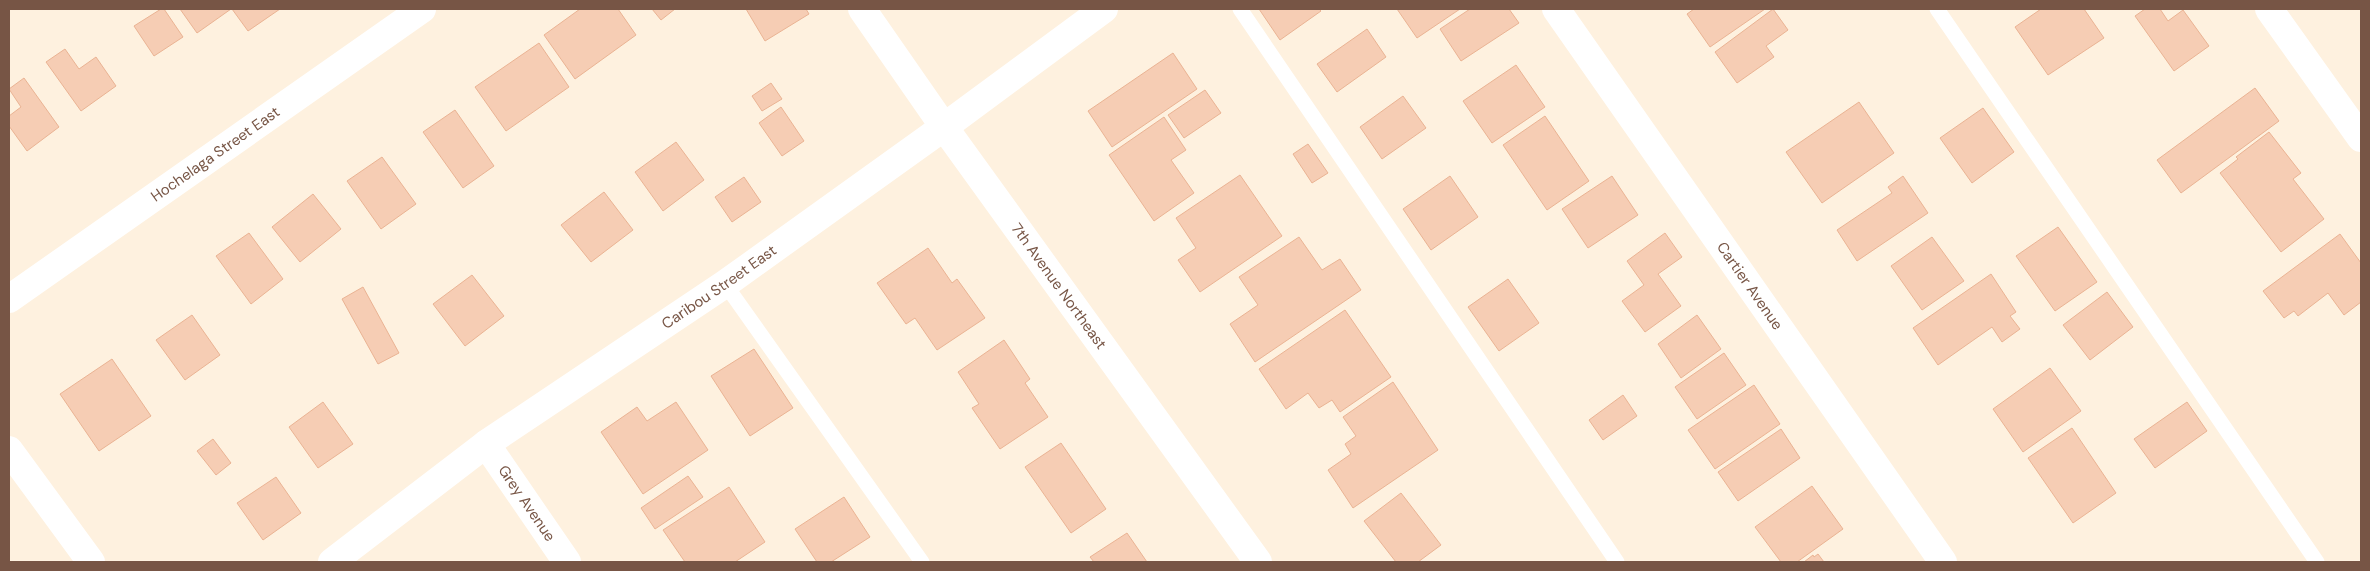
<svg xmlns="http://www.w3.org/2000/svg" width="2370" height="571" viewBox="0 0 2370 571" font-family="'DM Sans',sans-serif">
<rect width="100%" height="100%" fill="#fef1df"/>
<path fill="#f6cdb4" stroke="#eab393" d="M161,9H164L183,37L154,56L134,26Z
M180,9H231L197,33Z
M232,9H280L248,31Z
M580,9H618L636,35L575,79L544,35Z
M652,9H675L661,20Z
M746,9H806L809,14L765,41Z
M1259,9H1319L1321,11L1280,40Z
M1397,9H1460L1417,38Z
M1470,9H1509L1519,23L1461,61L1440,29Z
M1694,9H1765L1710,47L1687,14Z
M1773,9L1788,30L1766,46L1774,57L1737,83L1715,52Z
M2041,9H2084L2104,38L2048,75L2015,27Z
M2145,9H2160L2168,21L2183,10L2209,46L2174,71L2135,16Z
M1367,29L1386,57L1337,92L1317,64Z
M539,43L569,87L506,131L475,87Z
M65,49L79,69L96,57L116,86L81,111L46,62Z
M1173,53L1197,89L1112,147L1088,111Z
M1516,65L1545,107L1492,143L1463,101Z
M24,78L59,127L27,151L9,126V116L21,107L9,89Z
M771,83L782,99L762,111L752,96Z
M2255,88L2279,121L2181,193L2157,160Z
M1205,90L1221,113L1184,138L1168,115Z
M1403,96L1426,128L1382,159L1360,127Z
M1859,102L1894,153L1822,203L1786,152Z
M781,107L804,141L782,156L759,123Z
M1983,108L2014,152L1972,183L1940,138Z
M455,110L494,166L463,188L423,132Z
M1545,116L1589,181L1547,210L1503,145Z
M1164,117L1186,150L1171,160L1194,193L1154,221L1109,155Z
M2269,132L2301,173L2293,179L2324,219L2281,252L2220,173L2238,159L2236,157Z
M676,142L704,180L663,211L635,172Z
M1308,144L1328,173L1312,183L1293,154Z
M382,157L416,204L381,229L347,181Z
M1240,175L1282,236L1200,292L1178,260L1196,248L1176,218Z
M1450,176L1478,217L1431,250L1403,209Z
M1612,176L1638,215L1588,248L1562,209Z
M1903,176L1928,213L1857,261L1837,230L1892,193L1888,187Z
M744,177L761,202L732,222L715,197Z
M604,192L633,230L591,262L561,225Z
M313,194L341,229L300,262L272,227Z
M2058,227L2097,282L2055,311L2016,256Z
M249,233L283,279L251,304L216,256Z
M1665,233L1682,257L1658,274L1681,306L1645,332L1622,301L1644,285L1627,261Z
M2340,234L2361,263V302L2344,315L2328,293L2298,316L2294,311L2284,318L2263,291Z
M1299,237L1322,270L1340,259L1361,290L1255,362L1230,324L1258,305L1239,277Z
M1932,237L1964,281L1922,310L1891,266Z
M928,248L952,283L957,279L985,318L937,350L915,318L906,324L877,283Z
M1991,274L2016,312L2010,316L2020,329L2002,342L1992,327L1938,365L1913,328Z
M472,275L504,316L465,346L433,304Z
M1508,279L1539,323L1499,351L1468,307Z
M363,287L399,353L378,364L342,299Z
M2107,292L2133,327L2090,360L2063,325Z
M1345,310L1391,377L1340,412L1332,400L1319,408L1308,393L1286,409L1259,369Z
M192,315L220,355L185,380L156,340Z
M1697,315L1721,349L1681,378L1658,344Z
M1004,340L1030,379L1025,383L1048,417L1000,449L972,408L979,404L958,372Z
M754,349L793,408L750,436L711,376Z
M1724,353L1746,385L1697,419L1675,387Z
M112,359L151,416L99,451L60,394Z
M2050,368L2081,411L2023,452L1993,409Z
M1393,382L1438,450L1353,508L1328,470L1351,454L1345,444L1356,436L1343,417Z
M1754,385L1780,424L1715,469L1688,430Z
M1623,395L1637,416L1603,440L1589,420Z
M323,402L353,444L318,468L289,427Z
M676,402L708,450L643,494L601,432L637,407L647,421Z
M2187,402L2207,431L2155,468L2134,439Z
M2072,428L2116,493L2073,523L2028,458Z
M1781,429L1800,458L1738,501L1718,472Z
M213,439L231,463L216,475L197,451Z
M1061,443L1106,509L1071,533L1025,467Z
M688,476L703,497L655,529L641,508Z
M276,477L301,513L263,540L237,503Z
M1812,486L1843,529L1797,562H1781L1755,527Z
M729,487L765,542L735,562H685L663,530Z
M1401,493L1441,545L1418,562H1396L1364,521Z
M844,497L870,537L831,562H817L795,529Z
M1127,533L1147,562H1094L1090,557Z
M1818,554L1824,562H1804L1813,555L1814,557Z"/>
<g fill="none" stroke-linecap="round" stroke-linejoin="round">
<path stroke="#fff" stroke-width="15" d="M1240,9L1617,562
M1937,9L2317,562
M725,284L922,562"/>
<g stroke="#fff" stroke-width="28">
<path id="s1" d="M862,9L944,127L1258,562"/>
<path id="s2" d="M1556,9L1943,562"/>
<path d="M2269,9L2361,138"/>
<path id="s3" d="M9,299L422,9"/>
<path id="s4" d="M486,444L567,562"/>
<path d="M9,450L91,562"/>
</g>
<path stroke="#fff" stroke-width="28" id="s5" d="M332,562L486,444L725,284L944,127L1104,9"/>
</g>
<g text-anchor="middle" stroke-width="5" stroke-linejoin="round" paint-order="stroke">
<g font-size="15" fill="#775545" stroke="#fff5e7">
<text dy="5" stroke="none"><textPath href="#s3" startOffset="252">Hochelaga Street East</textPath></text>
<text dy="5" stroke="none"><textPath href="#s1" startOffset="340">7th Avenue Northeast</textPath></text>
<text dy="5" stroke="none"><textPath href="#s2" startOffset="338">Cartier Avenue</textPath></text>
<text dy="5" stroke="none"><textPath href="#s5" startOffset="475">Caribou Street East</textPath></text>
<text dy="5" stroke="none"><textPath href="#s4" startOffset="72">Grey Avenue</textPath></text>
</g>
</g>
<rect width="2370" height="571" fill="none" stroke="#775545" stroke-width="20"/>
</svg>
